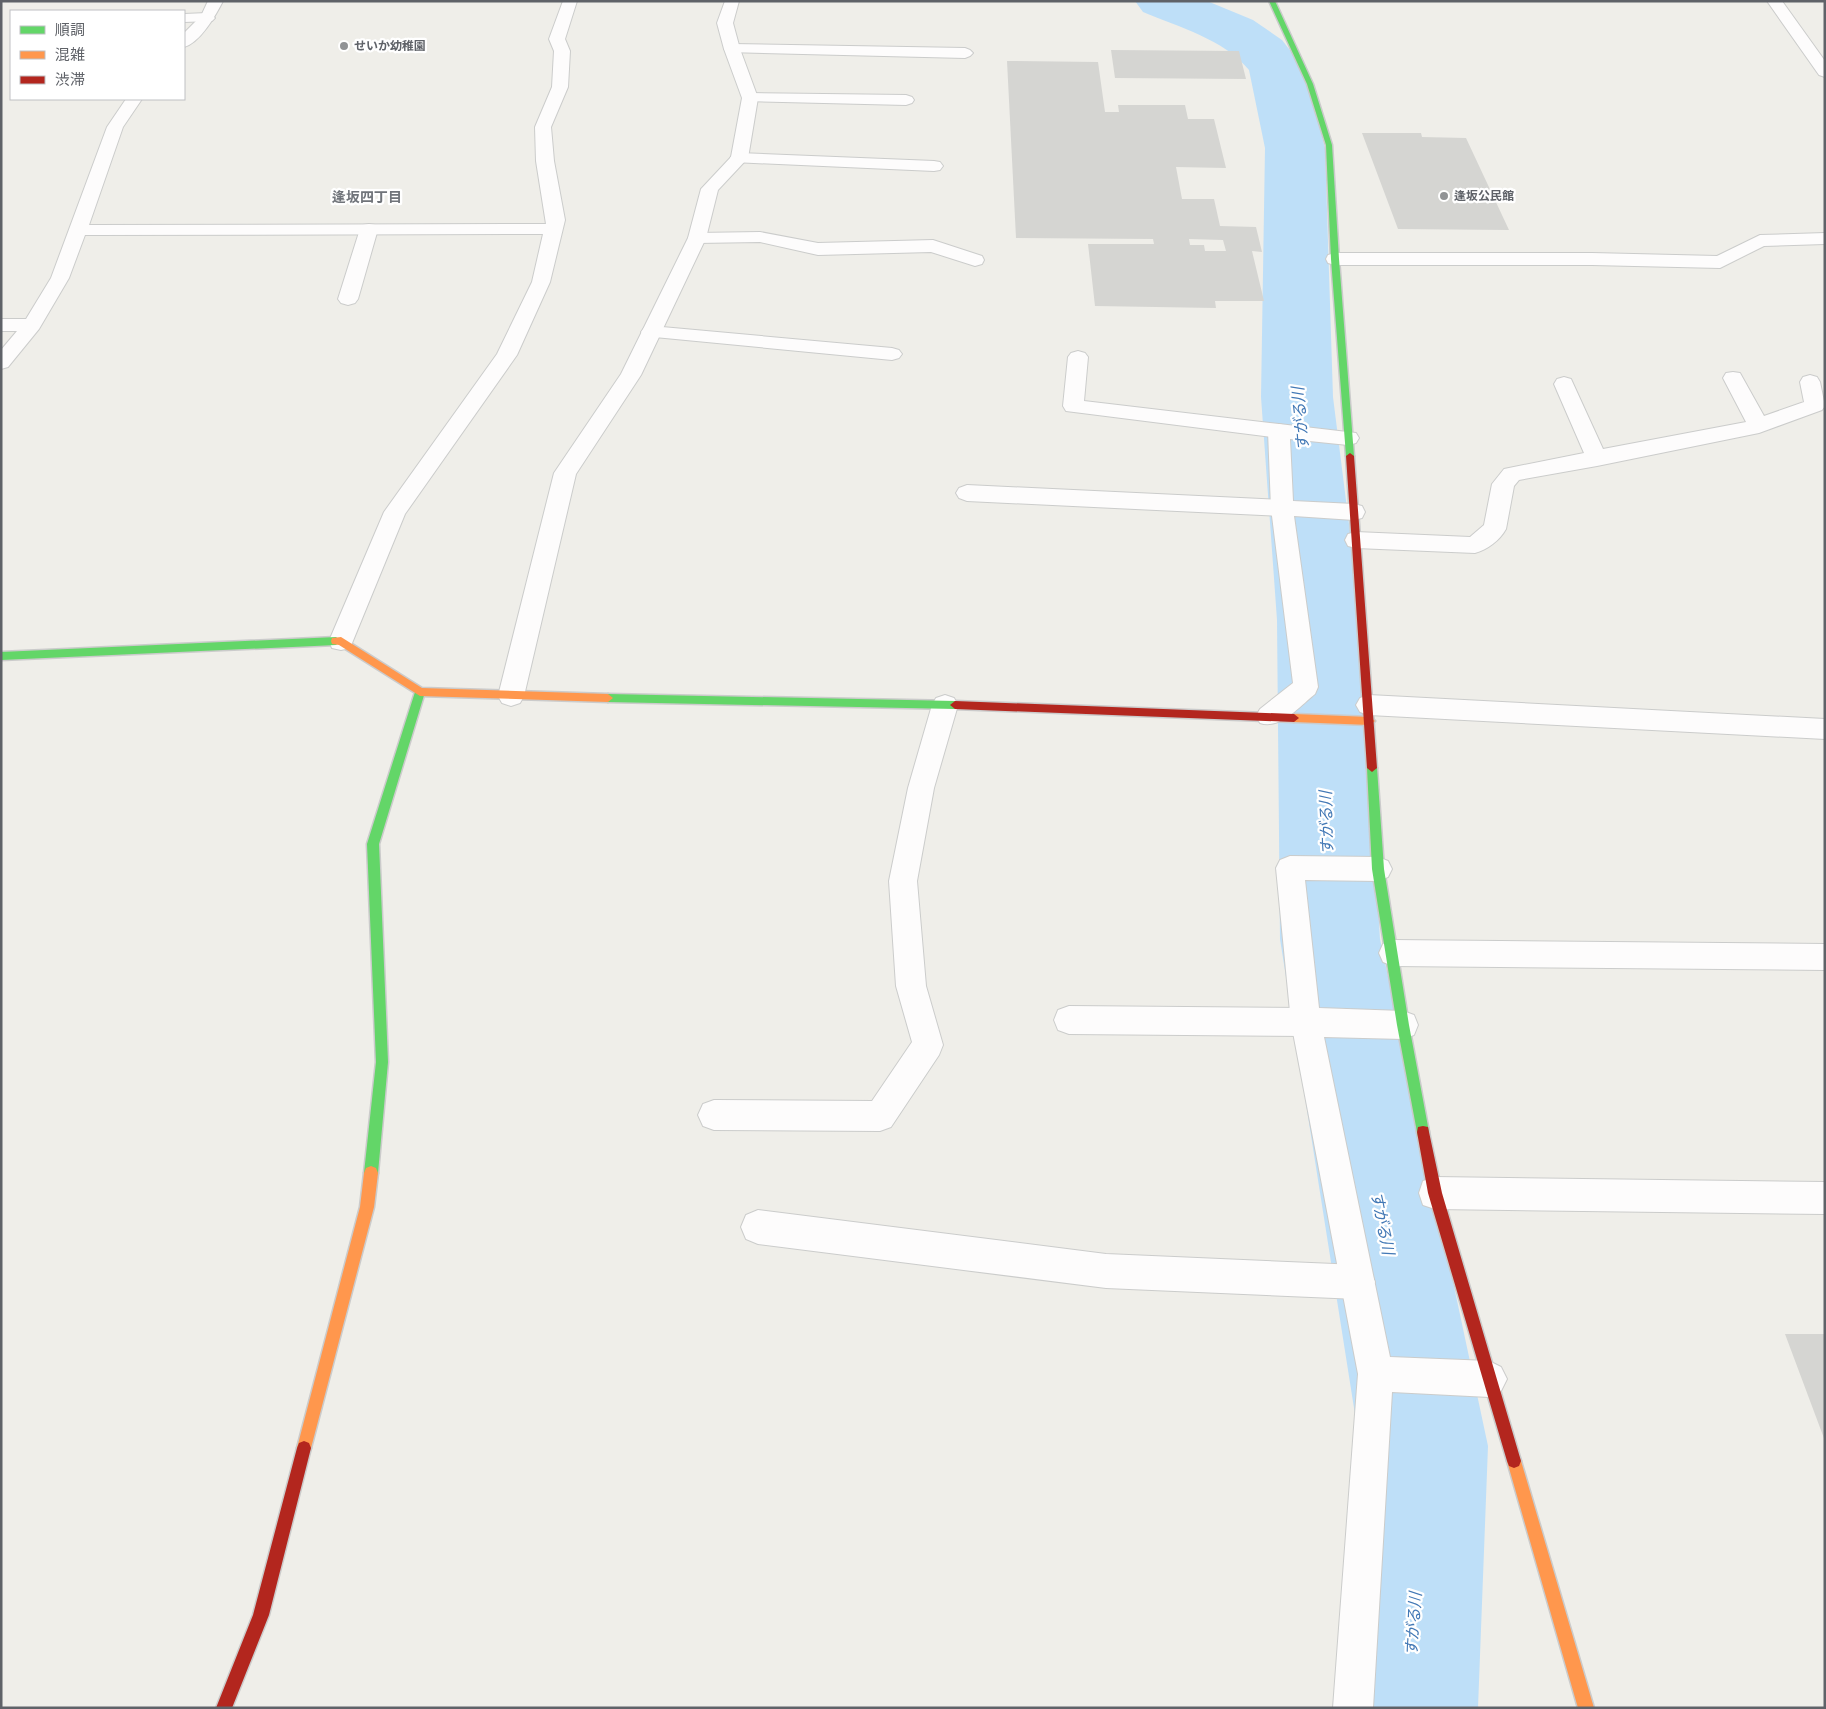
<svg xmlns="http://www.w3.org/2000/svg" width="1826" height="1709" viewBox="0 0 1826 1709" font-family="Inter,'Noto Sans JP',sans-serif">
<rect width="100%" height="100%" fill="#efeee9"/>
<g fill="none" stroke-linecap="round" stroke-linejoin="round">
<path fill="#bedff8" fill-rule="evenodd" d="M1135,1H1207L1253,20L1282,40L1304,68L1325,148L1333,397L1361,620L1380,939L1488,1446L1478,1708H1338L1360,1446L1280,939L1277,620L1261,397L1265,148L1249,70C1224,39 1178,27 1143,12Z"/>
</g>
<path fill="#d5d5d2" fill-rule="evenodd" d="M1111,50L1239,51L1246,79L1115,78Z
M1007,61L1098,62L1105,112H1119L1118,105H1185L1188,119H1214L1226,168L1176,167L1182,199H1214L1220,226L1256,227L1262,252L1252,251L1264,301H1215L1216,308L1095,306L1088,244H1154L1153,239L1016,238ZM1189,239L1223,240L1226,251H1205L1204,245H1190Z
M1362,133H1421L1422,137L1466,138L1509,230L1398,229Z
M1785,1334H1825V1441Z"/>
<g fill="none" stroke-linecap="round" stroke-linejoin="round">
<defs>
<path id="lane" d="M207,13L212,15L215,18L212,21L184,22V14Z
M732,44L965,48L970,50L973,53L970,56L965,58L727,52L724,49L727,46Z
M750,93L906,95L912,97L914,100L912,103L906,105L744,101L742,98L744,95Z
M739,153L934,161L940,162L943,166L940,170L934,171L733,162L730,158L733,154Z
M369,224L375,225L378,229L358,299L355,303L348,305L341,303L338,299L360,229L363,225Z
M760,232L818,243L933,240L982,256L984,260L982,264L975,266L931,252L818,255L760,242L697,243L691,242L688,238L691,234L697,233Z
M651,326L892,348L899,350L902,354L899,358L892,360L644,336L641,332L644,328Z
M1078,351L1085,353L1088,357L1084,401L1279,424L1286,426L1290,431L1286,436L1279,438L1066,411L1063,406L1068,357L1071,353Z
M1733,372L1740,373L1764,416L1804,402L1800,382L1803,377L1810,375L1817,377L1820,382L1825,406L1822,410L1759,433L1597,466L1519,480L1514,486L1506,529C1500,540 1487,550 1475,553L1356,548L1348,546L1345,540L1348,534L1356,532L1470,537L1484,525L1492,484L1504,469L1584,453L1554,384L1557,379L1564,377L1571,379L1603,449L1746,422L1723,378L1726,373Z
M967,485L1282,500L1290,503L1293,508L1290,513L1282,516L967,501L959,498L956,493L959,488Z
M945,695L954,698L958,705L934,788L917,881L926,986L943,1045L939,1055L891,1127L880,1131L714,1130L703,1126L698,1115L703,1104L714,1100L872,1101L912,1042L896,986L889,881L908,788L932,705L936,698Z
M1393,940L1825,944V970L1393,966L1383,962L1379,953L1383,944Z
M1069,1006L1306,1008L1317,1012L1321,1022L1317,1032L1306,1036L1069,1034L1058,1030L1054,1020L1058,1010Z
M1435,1177L1825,1182V1214L1435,1209L1423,1205L1419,1193L1423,1181Z
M758,1210L1106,1254L1358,1265L1370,1270L1375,1282L1370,1294L1358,1299L1106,1288L758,1244L746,1239L741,1227L746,1215Z"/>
<path id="street" d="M208,1H223C216,15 200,43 184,47V33L201,16Z
M563,1H577L565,39L570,51L568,87L551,127L554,161L565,220L550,282L517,355L405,514L350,648L341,650L332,648L329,641L384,512L497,354L532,282L543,234L85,235L69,278L39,329L8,367L1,369V350L17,331H1V319H26L51,278L107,127L126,99H142L123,127L89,225L546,224L536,161L535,127L552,87L554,51L549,39Z
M725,1H739L733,23L740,49L758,98L748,158L718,190L706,238L641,375L576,474L524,696L520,703L511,706L502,703L498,696L554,473L621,374L688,238L701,189L731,157L742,98L724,49L717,23Z
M1767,1H1782L1825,61V77L1819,75Z
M1825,233V244L1764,246L1720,268L1592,265H1335L1328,263L1326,259L1328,255L1335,253H1592L1717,256L1760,235Z
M1279,424L1356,433L1359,438L1356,443L1348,445L1290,439L1293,501L1354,504L1362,506L1365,512L1362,518L1354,520L1294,516L1318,687L1315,694C1300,706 1280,730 1260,723L1256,716L1260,709L1293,683L1271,508L1268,431L1272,426Z
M1369,695L1825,719V739L1369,715L1360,712L1356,705L1360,698Z
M1290,856L1378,857L1388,861L1392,869L1388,877L1378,881L1305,880L1319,1008L1403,1011L1414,1015L1418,1025L1414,1035L1403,1039L1324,1037L1390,1357L1489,1361L1501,1367L1507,1379L1501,1391L1489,1397L1392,1392L1373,1708H1333L1358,1374L1291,1022L1276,868L1280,860Z"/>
<path id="fast" d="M1269,1H1275L1313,84L1332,145L1339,259L1354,456L1350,459L1346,456L1331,259L1326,145L1307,84Z
M336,637L341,641L336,645L1,660V652Z
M420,688L425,692L379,844L388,1062L378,1173L376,1178L371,1180L366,1178L364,1173L376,1062L367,844L415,692Z
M608,694L955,701L960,705L955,709L608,702L603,698Z
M1372,764L1377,768L1384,869L1409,1025L1429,1132L1428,1137L1423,1138L1418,1137L1417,1132L1397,1025L1372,869L1367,768Z"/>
<path id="slow" d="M341,637L422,688L608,694L613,698L608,702L420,696L339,645L332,644L331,641L332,638Z
M1294,714L1370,717L1375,721L1370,725L1294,722L1289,718Z
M371,1166L376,1168L378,1173L374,1207L311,1448L309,1453L304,1455L299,1453L297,1448L360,1207L364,1173L366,1168Z
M1514,1454L1519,1456L1521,1461L1594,1708H1578L1507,1461L1509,1456Z"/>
<path id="jam" d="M1350,453L1354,456L1377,768L1372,772L1367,768L1346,456Z
M955,701L1294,714L1299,718L1294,722L955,709L950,705Z
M1423,1126L1428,1127L1429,1132L1442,1193L1521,1461L1519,1466L1514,1468L1509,1466L1507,1461L1428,1193L1417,1132L1418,1127Z
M304,1441L309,1443L311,1448L269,1615L232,1708H216L253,1615L297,1448L299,1443Z"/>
</defs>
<use href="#lane" stroke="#cbcccb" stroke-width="2"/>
<use href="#street" stroke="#cbcccb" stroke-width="2"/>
<use href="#fast" stroke="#cbcbcb" stroke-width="3"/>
<use href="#slow" stroke="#cbcbcb" stroke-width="3"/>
<use href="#jam" stroke="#cbcbcb" stroke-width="3"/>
<use href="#lane" fill="#fdfcfc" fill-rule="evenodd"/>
<use href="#street" fill="#fdfcfc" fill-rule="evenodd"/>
<use href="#fast" fill="#63d668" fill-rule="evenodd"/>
<use href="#slow" fill="#ff974d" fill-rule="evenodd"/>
<use href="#jam" fill="#b3261e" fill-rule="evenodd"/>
</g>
<g fill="#919395" stroke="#fff" stroke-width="2">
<circle cx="344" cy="46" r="5"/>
<circle cx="1444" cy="196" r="5"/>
</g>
<g text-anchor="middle" stroke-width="4.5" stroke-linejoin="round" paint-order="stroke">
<g font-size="12" font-weight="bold" fill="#5f6268" stroke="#fff" text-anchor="start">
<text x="354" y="50">せいか幼稚園</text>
<text x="1454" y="200">逢坂公民館</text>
</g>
<g font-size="14" font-weight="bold" fill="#70747a" stroke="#fff">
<text x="367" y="202">逢坂四丁目</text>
</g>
<g font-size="16" font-style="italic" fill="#4278b5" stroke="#fff">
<text transform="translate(1300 419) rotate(-95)" y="6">すがる川</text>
<text transform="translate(1326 823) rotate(-92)" y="6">すがる川</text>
<text transform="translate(1383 1223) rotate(79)" y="6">すがる川</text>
<text transform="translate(1413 1624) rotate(-86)" y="6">すがる川</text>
</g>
</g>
<rect width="1826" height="1709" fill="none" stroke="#5f6268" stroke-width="5"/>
<rect x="10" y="10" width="175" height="90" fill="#ffffff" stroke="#bfc0c3"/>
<rect x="20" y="26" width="25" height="8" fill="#63d668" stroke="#bfc0c3"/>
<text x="55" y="35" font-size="15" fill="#5f6268">順調</text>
<rect x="20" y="51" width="25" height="8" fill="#ff974d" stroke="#bfc0c3"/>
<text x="55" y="60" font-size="15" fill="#5f6268">混雑</text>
<rect x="20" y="76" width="25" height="8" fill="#b3261e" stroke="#bfc0c3"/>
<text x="55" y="85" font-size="15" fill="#5f6268">渋滞</text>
</svg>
